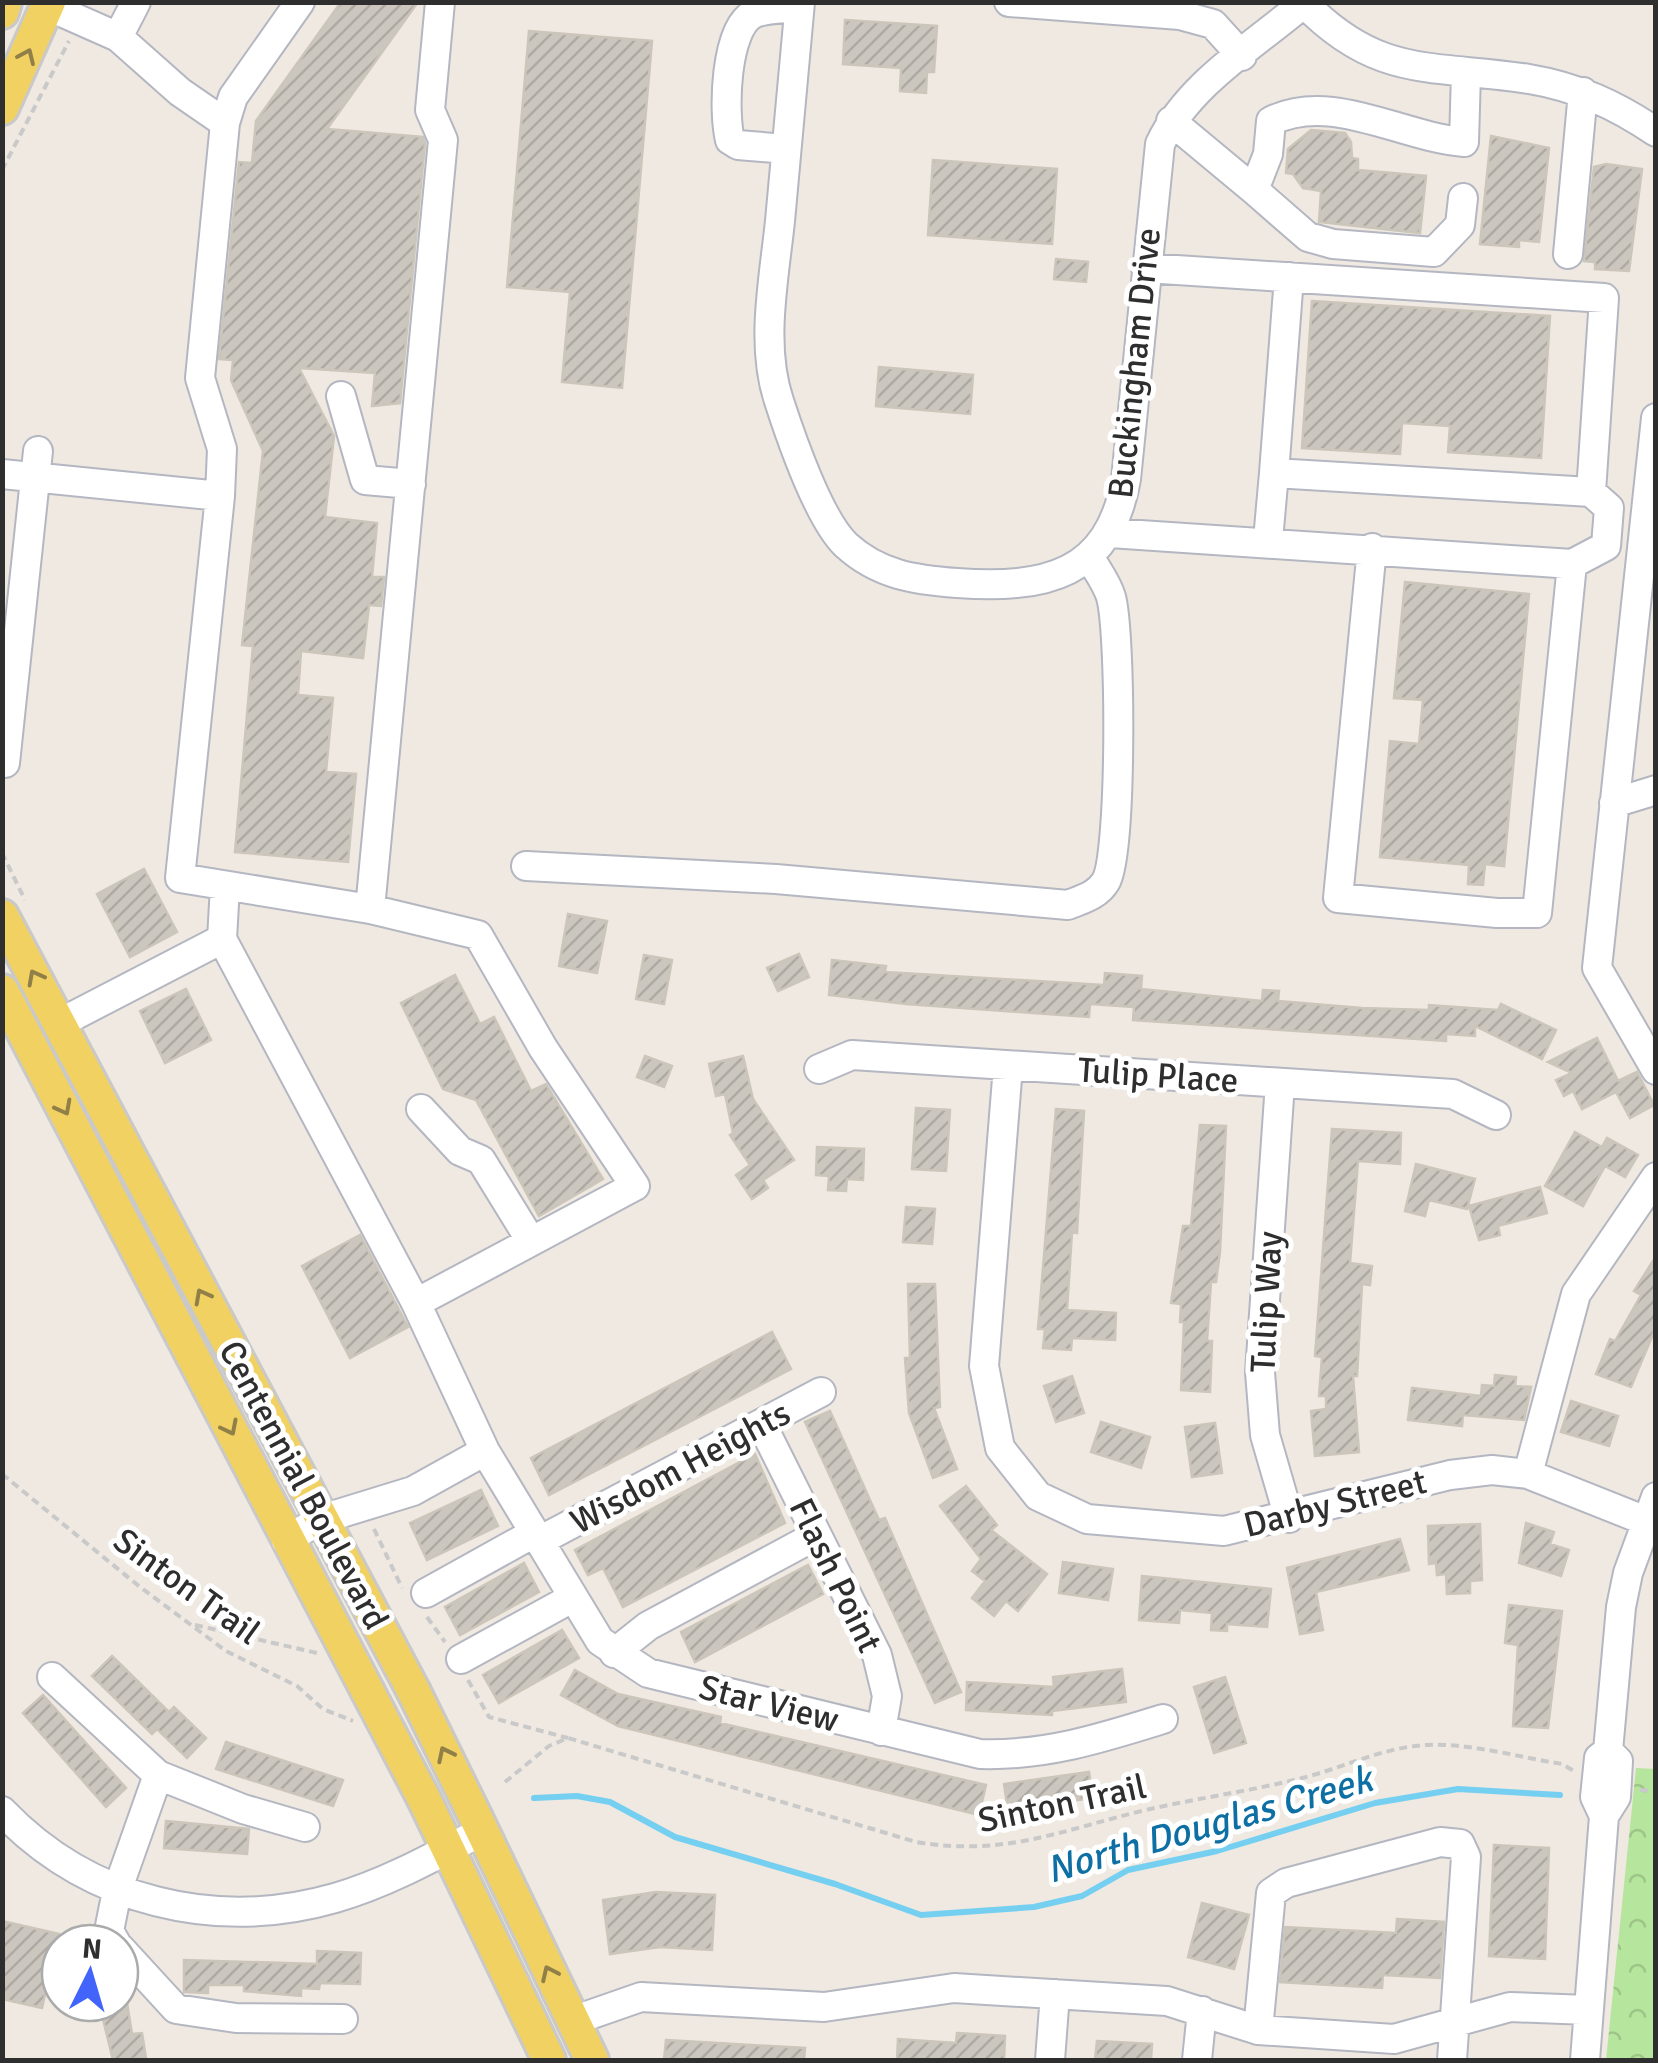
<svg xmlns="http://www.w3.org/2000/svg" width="1658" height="2063" viewBox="0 0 1658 2063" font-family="Signika,sans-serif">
<defs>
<pattern id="forest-crowns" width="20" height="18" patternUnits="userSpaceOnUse" patternTransform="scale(2.5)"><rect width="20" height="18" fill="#b6e59e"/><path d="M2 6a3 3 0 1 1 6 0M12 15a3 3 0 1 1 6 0" fill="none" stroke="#9dc588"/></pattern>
<pattern id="building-hatch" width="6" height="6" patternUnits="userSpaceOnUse" patternTransform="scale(2.5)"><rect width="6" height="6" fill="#cbc7bf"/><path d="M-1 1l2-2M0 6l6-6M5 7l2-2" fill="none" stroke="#afaba4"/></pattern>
</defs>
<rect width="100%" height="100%" fill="#efe9e1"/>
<path fill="url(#forest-crowns)" d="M1636,1768L1655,1769V2060H1606Z"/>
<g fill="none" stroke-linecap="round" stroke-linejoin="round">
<path stroke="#75cff0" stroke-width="6" d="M534,1798L577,1796L610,1802L675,1837L835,1884L921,1915L1034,1907L1082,1896L1128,1870L1217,1851L1375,1803L1458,1789L1560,1795"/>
</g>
<path fill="url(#building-hatch)" stroke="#cbc5ba" stroke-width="2.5" d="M341,2H418L327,129L423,137L425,143L400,403L372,406L375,373L299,368L334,436L325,517L377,523L372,577H384L381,606L369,605L363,658L301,651L298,695L333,698L326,772L356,774L348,862L235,852L253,646L242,645L263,451L231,380L233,360L219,359L239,162L252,163L256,121Z
M845,20L937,26L934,72H927L926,93L900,91L901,68L843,64Z
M529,31L652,41L622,388L562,382L570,292L507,287Z
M1311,130L1345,133L1351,142L1352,158L1358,159V170L1426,176L1420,233L1319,222L1321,191L1303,188L1293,174L1286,173L1288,149Z
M1491,136L1549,148L1539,242L1519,240V247L1480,244Z
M933,160L1057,169L1052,244L928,235Z
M1606,164L1642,169L1629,271L1595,269V262L1584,261L1594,167Z
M1056,259L1088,262L1086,282L1054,279Z
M1312,301L1550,316L1541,458L1448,452L1450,426L1402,423L1400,454L1302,448Z
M879,367L973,375L970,414L876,406Z
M1405,582L1529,594L1504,866L1485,864L1483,885L1468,884L1469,865L1380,857L1390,741L1419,744L1423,700L1394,698Z
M144,869L177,932L130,957L97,894Z
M568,914L607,921L597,973L559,966Z
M799,954L809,977L778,991L767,968Z
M644,955L672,960L664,1004L636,999Z
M832,960L886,966L885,972L1104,985L1105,973L1142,976L1141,989L1262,1001L1263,990L1279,991L1278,1001L1362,1008L1429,1010V1005L1498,1010L1501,1004L1556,1030L1542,1059L1475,1026V1036L1446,1034V1041L1133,1020L1134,1007L1090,1004L1089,1017L906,1004L829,995Z
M455,975L480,1024L494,1017L531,1091L546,1084L603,1179L539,1216L476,1100L443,1089L401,1003Z
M186,989L211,1040L165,1063L140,1011Z
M1597,1038L1618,1081L1637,1072L1654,1105L1630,1118L1616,1092L1582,1109L1573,1091L1564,1096L1556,1080L1572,1073L1548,1062Z
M645,1056L672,1066L664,1087L637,1077Z
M743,1056L753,1099L794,1160L763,1180L768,1188L752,1199L736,1175L750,1165L730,1135L733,1133L725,1094L716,1096L709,1064Z
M916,1108L950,1110L946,1171L912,1169Z
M1056,1109L1084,1111L1077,1233L1072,1232L1067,1310L1116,1313L1115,1340L1072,1338L1071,1350L1043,1348L1045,1329H1038Z
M1200,1125L1226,1126L1220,1252L1216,1282H1211L1207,1341H1212L1210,1392L1181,1390L1184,1322H1180L1181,1304L1171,1303L1183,1226H1191Z
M1332,1129L1401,1133L1400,1164L1358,1161L1350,1263L1372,1266L1370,1285L1362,1284L1357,1376H1353L1359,1452L1315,1456L1311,1411L1326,1409V1396H1319L1322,1357L1315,1356Z
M1575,1132L1602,1147L1607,1138L1638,1155L1625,1177L1605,1166L1583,1206L1545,1186Z
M817,1147L864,1149L863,1180L847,1179L846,1191L828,1190L829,1176L816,1175Z
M1416,1164L1475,1179L1467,1209L1429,1200L1425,1216L1405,1211Z
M1540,1187L1547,1213L1498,1226L1500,1235L1479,1240L1469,1206Z
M906,1207L935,1209L932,1244L903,1242Z
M360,1235L408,1327L350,1358L302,1266Z
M1656,1256V1327L1631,1387L1596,1374L1610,1339L1615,1341L1641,1295L1634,1291Z
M908,1284H935L940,1407L934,1408L957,1469L933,1478L909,1413L905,1358H910Z
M772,1332L791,1369L549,1495L531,1458Z
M1495,1375L1516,1377L1515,1386L1531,1387L1524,1420L1463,1415L1462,1426L1408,1420L1412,1388L1481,1396L1482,1385L1494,1386Z
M1072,1376L1084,1413L1056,1422L1044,1386Z
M1571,1401L1618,1416L1609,1446L1561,1432Z
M830,1411L879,1520L885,1518L961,1692L935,1703L805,1422Z
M1101,1422L1150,1437L1141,1468L1091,1452Z
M1215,1423L1222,1473L1192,1477L1185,1427Z
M755,1454L785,1523L623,1607L603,1568L588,1575L575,1550Z
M966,1486L997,1525L991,1530L1047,1574L1018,1611L1006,1601L994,1616L972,1598L985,1581L972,1571L981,1559L940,1506Z
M481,1490L498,1526L427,1560L410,1523Z
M1526,1523L1554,1532L1550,1544L1569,1550L1561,1576L1519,1563Z
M1480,1524L1482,1580L1470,1581V1593L1447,1594L1446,1574L1437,1575L1436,1563L1429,1564L1428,1526Z
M1400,1539L1409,1570L1316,1592L1323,1630L1300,1634L1287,1568Z
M1063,1562L1113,1569L1108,1600L1059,1593Z
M524,1563L539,1592L460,1635L445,1607Z
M808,1565L823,1594L695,1662L681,1632Z
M1142,1576L1271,1589L1267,1627L1227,1624V1631L1211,1630L1212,1613L1180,1610L1179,1623L1139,1620Z
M1509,1605L1562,1611L1548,1728L1513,1726L1518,1645L1505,1643Z
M562,1630L579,1658L499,1703L483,1675Z
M112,1656L169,1712L174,1707L206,1738L187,1758L157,1729L152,1734L92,1676Z
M1122,1669L1126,1702L1052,1711V1715L966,1710L967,1682L1054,1687L1053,1677Z
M575,1670L618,1694L721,1717L720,1723L986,1785L979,1815L618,1726L561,1695Z
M1225,1677L1246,1743L1214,1753L1194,1687Z
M43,1695L126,1788L106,1807L23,1713Z
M226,1742L343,1780L333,1806L216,1769Z
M1089,1772L1093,1798L1008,1810L1004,1784Z
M166,1821L249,1829L247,1854L164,1848Z
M1494,1845L1549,1848L1545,1959L1489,1956Z
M656,1892L715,1895L712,1950L660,1947L610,1954L603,1900Z
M1202,1903L1249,1915L1234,1969L1188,1957Z
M1397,1919L1444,1922L1440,1978L1383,1975L1382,1988L1280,1982L1285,1927L1396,1933Z
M2,1921L59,1934L42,2008L2,1999Z
M317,1951L361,1953L360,1984L320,1983L319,1989L301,1988V1996L244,1991V1985H208V1993L184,1992V1960L317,1964Z
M99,2003H127L132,2034L142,2033L146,2058L113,2060Z
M957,2033L1005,2036L1004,2060H897L898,2039L956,2043Z
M666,2040L805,2048L804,2060H664Z
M1097,2041L1152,2044L1151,2060H1095Z"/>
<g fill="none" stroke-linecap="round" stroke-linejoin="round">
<defs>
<path id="minor" d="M300,2L233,97L225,123L200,378L222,449L220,496L180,878L370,909L478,935L543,1048L635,1186L416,1303
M800,2C793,75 786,148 780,221C774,279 760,345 779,401C791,438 819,519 846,545C879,575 915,580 957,583C1045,589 1109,576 1126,479L1160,144C1188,84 1256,44 1305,2
M1009,2L1180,15L1213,24L1242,56
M1303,2C1378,80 1433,64 1529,79C1577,87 1616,105 1656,132
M48,6L118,37L180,92L225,123
M118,37L136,2
M1171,121L1254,190L1268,154L1271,121C1332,91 1400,137 1464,142L1466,73
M786,149L738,145L730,140C723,112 725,29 753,14C764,8 786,9 799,7
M1254,190L1308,237L1333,244L1434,252L1460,225L1463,198
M1568,254L1583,92
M1146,268L1604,298L1591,492L1274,473L1268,540
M341,396L365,480L411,484
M1656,418L1597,968L1656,1070
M1274,473L1289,277
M2,474L220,496
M1110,533L1572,564L1537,913H1497L1338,898L1372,548
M1572,564L1606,546L1609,508L1591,492
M5,763L38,451
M1614,803L1656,790
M526,866L776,879L1068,905C1083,899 1098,895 1106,881C1122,852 1121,633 1111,597C1107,583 1096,569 1089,556
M225,886L222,939L416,1303L485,1451L600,1641L648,1673L980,1754C1046,1756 1102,1738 1163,1719
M370,909L443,140L430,110L440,2
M60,1023L222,939
M1008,1066L984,1366L1000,1448L1038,1496L1087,1519L1224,1531L1450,1475L1492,1470L1528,1474L1656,1525
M819,1069L852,1055L1453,1094L1496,1115
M1280,1083L1260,1372L1265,1435L1289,1518
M421,1109L460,1151L481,1160L531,1241
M762,1425L877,1655L887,1696L881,1731
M1528,1474L1576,1294L1656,1177
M286,1540L322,1519L413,1491L485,1451
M539,1541L821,1392
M426,1593L534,1533
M614,1653L648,1626L817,1535
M461,1659L572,1598
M52,1677L158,1775L243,1809L305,1827
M2,1811C89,1902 216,1932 335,1898C387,1883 435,1856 482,1831
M1604,1816L1616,1797L1618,1761L1608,1751
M116,1943L109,1931L117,1891L158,1775
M120,1948L176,2009L236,2018L343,2019
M572,2021L641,1997L824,2007L954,1988L1167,2001L1258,2030L1394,2039L1510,2007L1588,2010
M1258,2030L1271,1893L1286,1883L1440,1842L1460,1844L1466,1857L1452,2060
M1050,2060L1055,1994
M1197,2060L1202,2011
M1585,2060L1604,1816L1595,1797L1599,1758L1608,1751L1621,1607L1628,1573L1656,1497"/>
<path id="major" d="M2,12L5,2
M2,108L49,2
M2,916L413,1690
M2,991L367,1690
M424,1799L549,2060
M476,1818L592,2060"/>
</defs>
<use href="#minor" stroke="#b4b7c1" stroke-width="32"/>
<use href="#major" stroke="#c9c9c9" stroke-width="38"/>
<path stroke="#c9c9c9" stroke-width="4" stroke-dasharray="8 5" stroke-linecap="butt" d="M2,170L69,41
M2,853L25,900
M2,1474L140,1587L226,1651L297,1686L323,1709L353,1721
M374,1529L402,1588
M427,1617L445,1642
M195,1625L317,1653
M468,1680L489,1717L568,1738
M505,1782L549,1746L568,1738L916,1842C1006,1857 1061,1830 1146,1810C1198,1798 1251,1791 1302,1778C1343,1768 1383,1747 1427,1745C1471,1743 1518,1757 1562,1764L1574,1771
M1640,1790L1656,1791"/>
<use href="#minor" stroke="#fff" stroke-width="28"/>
<use href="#major" stroke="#f2d163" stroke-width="32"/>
<defs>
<path id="major-bridge" d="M367,1690L424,1799
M413,1690L476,1818"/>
</defs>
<use href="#major-bridge" stroke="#c9c9c9" stroke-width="38" stroke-linecap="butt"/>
<use href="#major-bridge" stroke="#f2d163" stroke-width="32"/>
</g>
<defs><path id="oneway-chevron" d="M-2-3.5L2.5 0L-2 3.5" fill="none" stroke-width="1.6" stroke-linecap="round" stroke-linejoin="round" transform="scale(2.5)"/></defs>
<g stroke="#908048">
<use href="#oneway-chevron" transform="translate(27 56) rotate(-66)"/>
<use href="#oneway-chevron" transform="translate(35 977) rotate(-118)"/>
<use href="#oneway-chevron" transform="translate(64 1108) rotate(62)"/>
<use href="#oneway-chevron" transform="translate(202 1296) rotate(-118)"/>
<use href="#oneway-chevron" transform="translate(230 1428) rotate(63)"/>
<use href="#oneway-chevron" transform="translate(445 1754) rotate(-116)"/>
<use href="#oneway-chevron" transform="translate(549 1973) rotate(-115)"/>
</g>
<g text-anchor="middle" stroke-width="10" stroke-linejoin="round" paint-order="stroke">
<g font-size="35" fill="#2e2e2e" stroke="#fff">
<text transform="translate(1134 363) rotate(-84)" y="12">Buckingham Drive</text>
<text transform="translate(1158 1075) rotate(4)" y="12">Tulip Place</text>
<text transform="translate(1266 1302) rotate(-87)" y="12">Tulip Way</text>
<text transform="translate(680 1467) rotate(-28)" y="12">Wisdom Heights</text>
<text transform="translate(304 1485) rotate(62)" y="12">Centennial Boulevard</text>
<text transform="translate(1335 1503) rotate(-14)" y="12">Darby Street</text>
<text transform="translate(836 1575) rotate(64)" y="12">Flash Point</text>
<text transform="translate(187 1586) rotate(36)" y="12">Sinton Trail</text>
<text transform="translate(769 1703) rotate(14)" y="12">Star View</text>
<text transform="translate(1062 1803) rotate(-12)" y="12">Sinton Trail</text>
</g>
<g font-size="38" font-style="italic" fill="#0d6fa3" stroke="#fff">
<text transform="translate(1209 1824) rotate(-16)" y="13">North Douglas Creek</text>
</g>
</g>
<rect width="1658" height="2063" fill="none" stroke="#2e2e2e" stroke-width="10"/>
<g transform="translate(90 1973) rotate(5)"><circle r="48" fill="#ffffff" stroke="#ababab" stroke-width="2.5"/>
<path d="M0-8L18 38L0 25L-18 38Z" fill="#4264fb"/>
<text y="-15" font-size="28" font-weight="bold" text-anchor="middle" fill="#2e2e2e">N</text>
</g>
</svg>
